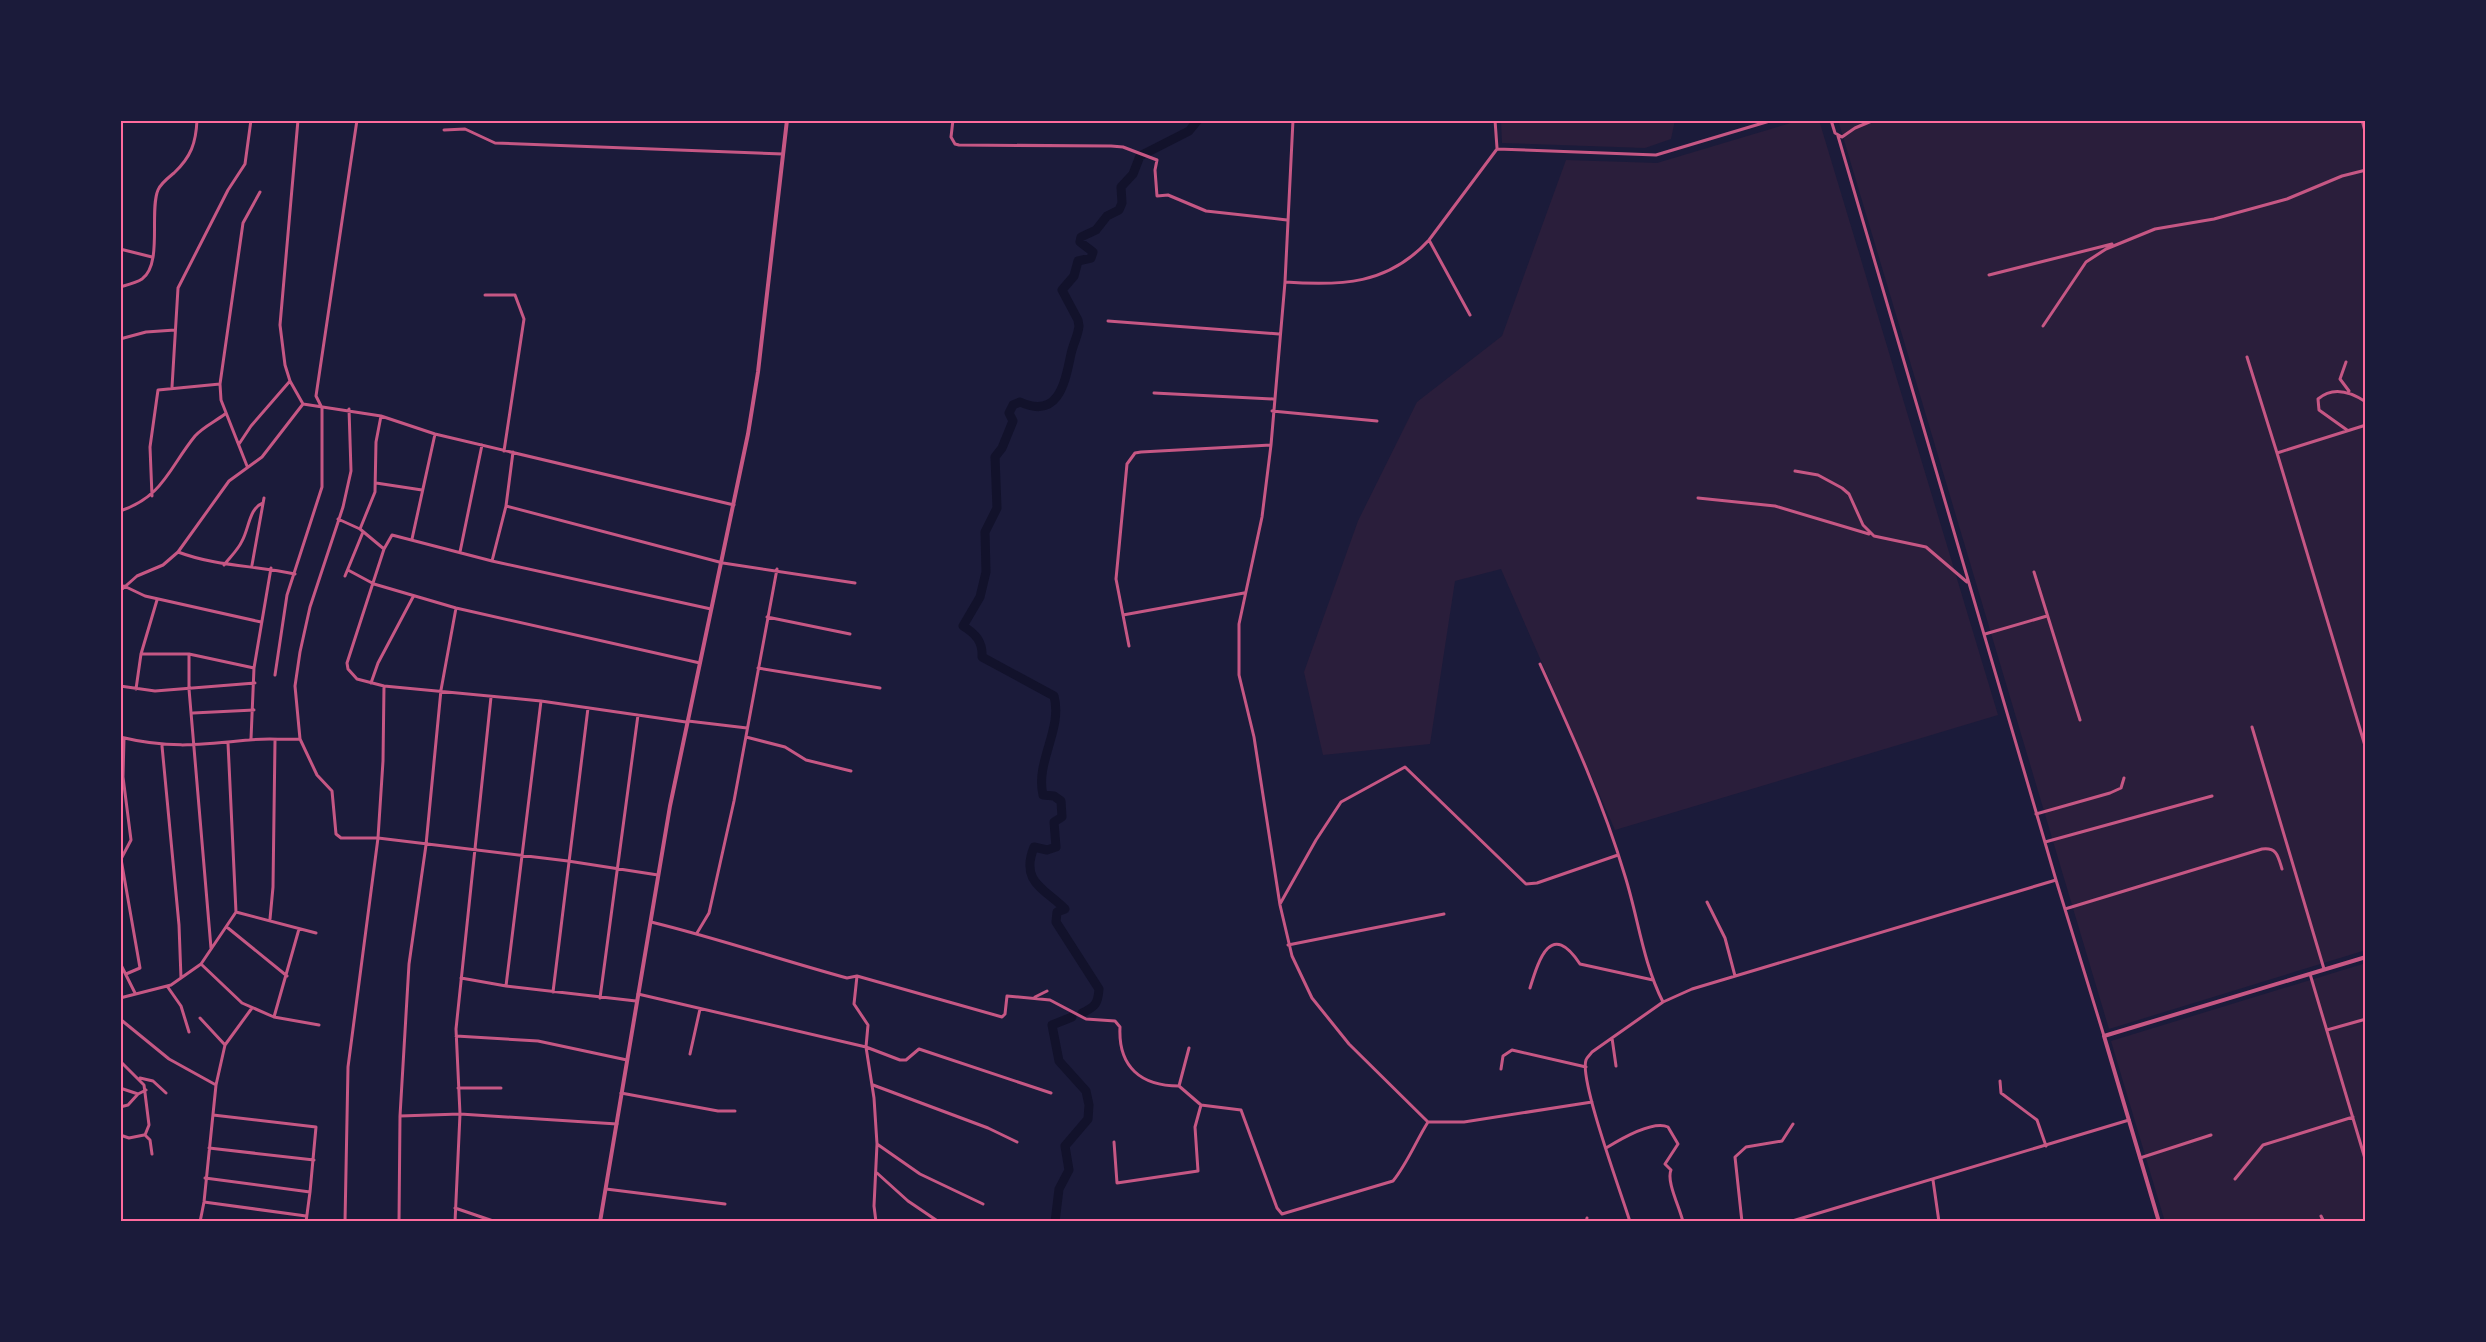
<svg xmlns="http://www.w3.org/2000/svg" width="2486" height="1342" viewBox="0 0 2486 1342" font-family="Helvetica,sans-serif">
<rect width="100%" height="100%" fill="#1b1b3a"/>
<path fill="#2a1e3b" d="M1501,120H1675L1671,139L1645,148L1502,143Z
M1801,120H1819L1998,715L1615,830L1501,569L1455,581L1430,744L1323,755L1304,672L1358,521L1417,402L1502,336L1566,160L1657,163Z
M1838,120H2366V950L2109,1029Z
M2366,963V1222H2165L2111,1041Z"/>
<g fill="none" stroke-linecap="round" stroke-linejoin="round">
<path stroke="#12122b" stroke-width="9" d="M1082,1013C1095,1007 1098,1004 1099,989L1056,922L1057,912L1065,909C1044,888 1020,882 1034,847L1047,850L1056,847L1054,822L1062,817L1061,801L1054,796L1043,795C1035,762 1063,729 1054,696L982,657C983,642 976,634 963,626L980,597L986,572L985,532L997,508L995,457L1002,448L1013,421L1009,413L1013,405L1020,402C1059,420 1065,382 1071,354C1073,344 1078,336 1079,326L1078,320L1062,290L1074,276L1078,261L1091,258L1093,252L1080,242L1081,237L1096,230L1107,216L1119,210L1122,203L1121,187L1133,174L1140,156L1189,131L1198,120
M1055,1222L1059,1189L1069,1170L1065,1146L1088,1119L1089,1105L1086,1091L1059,1061L1052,1025L1072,1017"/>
<path stroke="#c65784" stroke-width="3" d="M298,120L280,325L285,365L290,381L303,404L381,416L435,434L734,505
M953,120L951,137L955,144L959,145L1111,146L1123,147L1157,160L1155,170L1157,196L1168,195L1206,211L1287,220
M1293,120L1285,282L1271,445L1262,517L1239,624V675L1254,737L1280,905L1292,956L1312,998L1349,1044L1428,1122
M1495,120L1497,148
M1831,120L1835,133L1842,137L1855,128L1874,120
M2362,120L2366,135
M444,130L465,129L495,143L783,154
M1838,136L2056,880L2104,1036
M1497,149L1656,155L1773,120
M1429,240L1470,315
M120,249L152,257
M1989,275L2112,244
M1285,282C1341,286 1388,285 1429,240L1497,149
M120,287C127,285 136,283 142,279C163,264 149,211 158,190C161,183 168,178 174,173C191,157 196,143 197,120
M485,295H515L524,319L504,451
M1108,321L1279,334
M2043,326L2086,262L2106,249L2155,229L2214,219L2287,199L2342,176L2366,170
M120,339L146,332L175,330
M2247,357L2277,453
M2346,362L2340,379L2349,391
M172,387L178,288L228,190L245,164L251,120
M1154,393L1273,399
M349,409L351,471L343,507L310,607L300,652L295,686L300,739L317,775L332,791L336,834L341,838H378L568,861L658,875
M1272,411L1377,421
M2366,425L2277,453L2366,749
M2347,430L2319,410L2318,399C2333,386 2351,392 2366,402
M239,444L251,426L290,381
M247,466L221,400L220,384L243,223L260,192
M1795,471L1818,475L1842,488L1849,494L1863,525L1874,536L1926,547L1967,582
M376,483L422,490
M152,496L150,447L158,390L220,384
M1698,498L1775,506L1869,534
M506,506L723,563L855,583
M120,511C163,497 169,468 195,436C203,427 216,421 225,414
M338,519L360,529L384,549
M360,529L375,492L376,442L381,416
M412,539L435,434
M178,552C218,567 254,565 295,574
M460,552L482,445
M492,561L506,506L513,452
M224,565C230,557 238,550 242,541C249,529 249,508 263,503
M252,565L264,498
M348,570L374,584L456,608L700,663
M2034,572L2080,720
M345,576L363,532
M124,586L145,596L261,622
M120,591L137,576L163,565L178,552L229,481L262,457L303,404
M1123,615L1244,593
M767,617L850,634
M1985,634L2047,616
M1129,646L1116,579L1127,464L1135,453L1141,452L1271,445
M141,654H189L254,668
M189,654V689L211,948
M1540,664C1572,734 1603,802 1625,876C1638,917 1643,963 1663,1002
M758,668L880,688
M275,675L287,595L322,487V408L316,396L357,120
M371,683L378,663L413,597
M120,686L155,691L255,683
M136,689L141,654L157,600
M193,713L254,710
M688,721L747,728
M686,722L541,701L384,686L357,679L348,669L347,663L384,549L392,535L492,561L711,609
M2252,727L2324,969
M120,737C170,749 199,745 249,740C265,738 283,740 300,739
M746,737L785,747L806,760L851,771
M124,738L123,777L131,840L121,859L140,968L126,974
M251,739L254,668L271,568
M162,746L179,925L181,978
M2036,814L2110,793L2121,788L2124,778
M2045,842L2212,796
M1707,902L1725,938L1735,976
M1280,904L1316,840L1341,802L1405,767L1526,884L1537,883L1618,855
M2065,909L2262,849C2277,847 2278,856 2282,869
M236,912L316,933
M270,919L273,887L275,741
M651,922C717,938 781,960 847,978L857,976L1002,1017L1005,1014L1007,996L1050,1000L1086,1019L1115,1021L1120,1027C1118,1067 1141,1086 1179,1086
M228,928L287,976
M697,933L709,913L734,801L777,569
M1288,945L1444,914
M120,963L135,993
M201,964L242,1003L274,1017L319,1025
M2310,974L2366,1162
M857,976L854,1004L868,1025L866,1047L874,1098L877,1144L874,1206L876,1222
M461,978L506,986L636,1001
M167,986L181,1006L189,1032
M506,986L541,701
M1530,988C1539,959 1551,920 1580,964L1653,980
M553,992L588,708
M638,994L866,1047L900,1060H906L919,1049L1051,1093
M1035,997L1047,991
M120,998L171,985L201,964L236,912L228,743
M600,998L638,715
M274,1017L299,929
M200,1018L225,1045
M120,1019L169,1059L216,1085
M2327,1030L2366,1019
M456,1036L538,1041L627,1060
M1612,1038L1616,1066
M1189,1048L1179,1086L1201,1105L1241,1110L1277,1208L1282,1214L1393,1181C1407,1164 1416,1141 1428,1122
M690,1054L700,1009
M120,1061L144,1085L149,1125L145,1135L150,1140L152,1154
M1501,1069L1503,1056L1512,1050L1586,1067
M140,1078L153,1081L166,1093
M2000,1081L2001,1093L2037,1120L2046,1146
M873,1085L988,1128L1017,1142
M120,1088L138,1094L146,1090
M458,1088H501
M621,1093L718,1111H735
M120,1107L128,1105L138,1094
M213,1115L316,1127L310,1192
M400,1116L460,1114L617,1124
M1428,1122H1464L1592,1102
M120,1135L129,1138L144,1135
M1114,1142L1117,1183L1198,1171L1195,1127L1201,1105
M877,1144L920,1174L983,1204
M209,1148L314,1160
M1606,1148C1619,1140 1653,1120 1668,1127L1678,1144L1665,1164L1671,1170C1666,1181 1680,1208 1683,1222
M2140,1158L2211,1135
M877,1173L908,1201L939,1222
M205,1178L310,1192L306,1222
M2235,1179L2263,1145L2353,1117
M1933,1180L1939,1222
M606,1189L725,1204
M204,1202L306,1216
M455,1208L496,1222
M2321,1216L2324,1222
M200,1222L204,1202L216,1085L225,1045L252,1008
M345,1222L348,1067L378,838L383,761L384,686
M399,1222L400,1116L409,964L426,845L441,690L456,608
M455,1222L460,1114L456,1029L491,697
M1586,1222L1587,1218
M1630,1222C1622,1195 1579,1080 1586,1060C1587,1057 1590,1055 1592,1052L1663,1002L1692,989L2056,880
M1742,1222L1735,1157L1746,1147L1782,1141L1793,1124
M1789,1222L2129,1120"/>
<path stroke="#c65784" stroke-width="4" d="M600,1222L670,806L748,434L758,372L787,120
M2159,1222L2104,1036L2366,957"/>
</g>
<rect width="2486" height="1342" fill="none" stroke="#1b1b3a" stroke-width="243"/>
<rect x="122" y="122" width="2242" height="1098" fill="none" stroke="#ff6b9d" stroke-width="2"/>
</svg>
